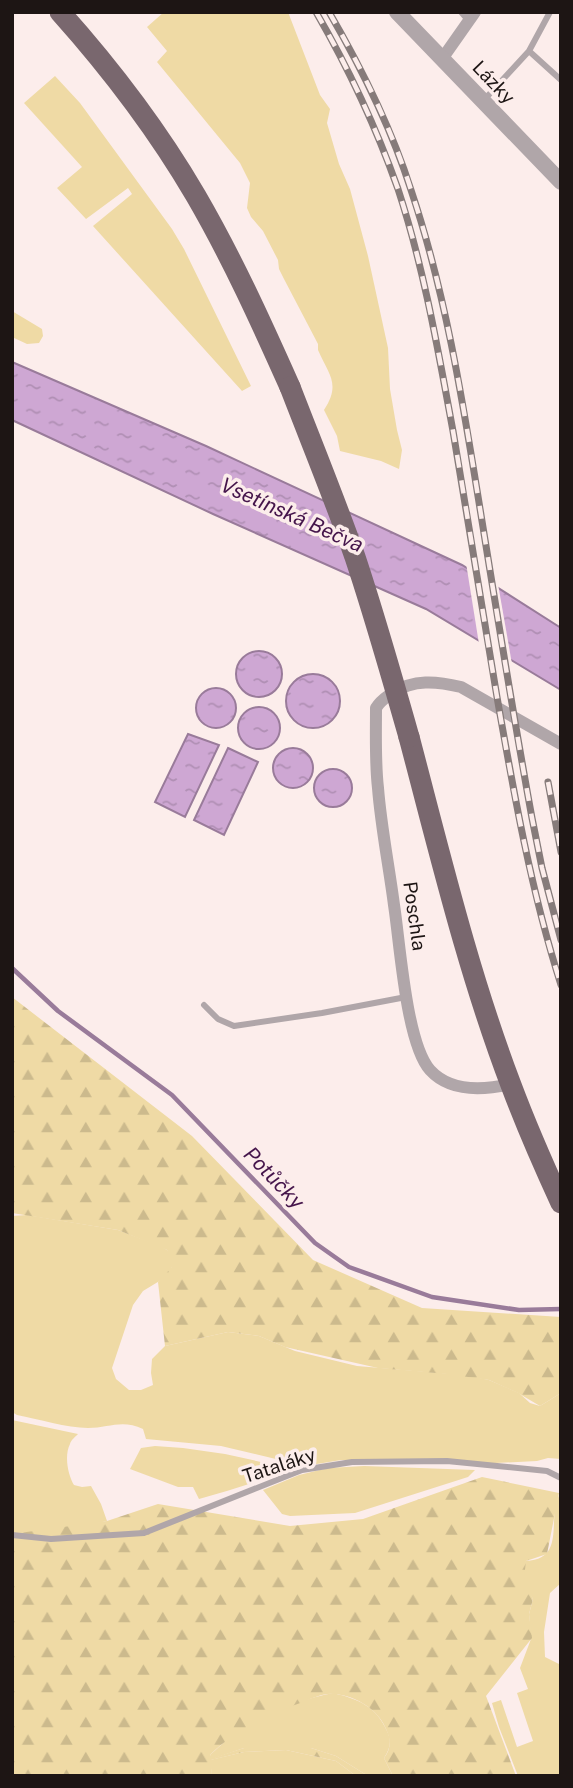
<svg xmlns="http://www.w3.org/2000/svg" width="573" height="1788" viewBox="0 0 573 1788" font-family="'Public Sans',sans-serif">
<defs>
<pattern id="forest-firs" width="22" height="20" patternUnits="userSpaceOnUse" patternTransform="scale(1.75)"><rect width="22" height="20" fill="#efdaa5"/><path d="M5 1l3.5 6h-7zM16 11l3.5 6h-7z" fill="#ccba8d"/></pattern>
<pattern id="water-ripples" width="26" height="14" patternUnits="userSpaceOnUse" patternTransform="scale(1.75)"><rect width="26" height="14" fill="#cea7d3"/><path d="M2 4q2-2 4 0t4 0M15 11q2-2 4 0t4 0" fill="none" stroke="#b08fb4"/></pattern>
</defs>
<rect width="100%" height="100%" fill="#fcedeb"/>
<path fill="#efdaa5" d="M164,12H288L320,95L330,109L327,123L339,164L350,189L368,256L388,348L390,389L397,430L402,450L399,469L381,461L340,451L337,436L324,410C341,384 329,375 318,350V344L284,279L279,269L278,260L263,231L251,217L247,208L250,183L240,163L157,62L167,51L147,27Z
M55,76L80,103L172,229L184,249L251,386L242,391L93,226L132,194L128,188L86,219L57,188L82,167L24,103Z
M12,311L42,329L43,336L39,343L27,344L12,337Z
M27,1215L118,1230L160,1246L167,1250L173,1259L171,1274L143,1291L133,1305L112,1368L116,1379L129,1390H141L153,1385L151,1373L152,1359L165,1346L228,1332L259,1336L295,1351L357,1366L465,1375L489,1380L519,1393L530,1403L540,1406L561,1393V1459L548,1458L537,1461L475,1464L394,1460H341L305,1466L221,1446L146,1439L143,1429C122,1419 109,1428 88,1428C67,1428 38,1419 17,1415L12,1412V1216Z
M12,1420L78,1434C75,1437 71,1440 70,1444C64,1456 68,1475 74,1485L82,1487L91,1486L101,1504L107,1521L80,1527L12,1534Z
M155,1446L183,1448L225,1454L293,1469C262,1480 231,1490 199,1499L193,1487H178L130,1469L141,1448Z
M364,1466L475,1470L468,1477L355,1513L290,1516L282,1514L263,1490L299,1475L328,1468Z
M561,1492V1583L550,1593L544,1632L545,1657L561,1665V1776H518L499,1727L492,1703L501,1700L517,1747L533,1741L517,1693L528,1689L520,1668L531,1639L529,1614L533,1599L518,1573L526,1561C568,1559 545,1516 561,1492Z
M333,1693C358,1699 376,1706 387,1731C392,1741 390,1749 384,1758L393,1776H368L336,1756L311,1748H244L212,1759L210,1755C217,1749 224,1742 231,1736C258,1717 300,1699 333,1693Z
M286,1750L336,1761L356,1776H212L210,1760L244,1752Z"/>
<path fill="url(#forest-firs)" d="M12,997L192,1136L313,1260L422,1308L561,1317V1393L540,1406L518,1393L489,1380L447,1374L378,1368L285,1347L259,1336L228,1332L165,1346L158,1282L172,1267L167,1250L118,1230L12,1213Z
M482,1477L559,1493L547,1554L526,1561L524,1578L533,1599L529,1614L532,1638L486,1696L516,1776H393L384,1758C393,1746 390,1736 383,1723C374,1707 353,1695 334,1694C324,1693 313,1698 303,1702C269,1714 236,1729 210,1755L213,1758L244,1748L283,1745L311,1748L336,1756L368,1776H356L336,1761L286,1750L244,1752L211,1760L212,1776H12V1534L107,1521L158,1504L290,1526L363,1519Z"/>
<path fill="url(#water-ripples)" stroke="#997b9a" stroke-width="2" d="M12,362L206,446L462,565L561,628V690L426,609L213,514L12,420Z
M236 674a23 23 0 1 1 46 0a23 23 0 1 1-46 0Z
M286 701a27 27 0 1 1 54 0a27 27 0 1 1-54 0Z
M196 708a20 20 0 1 1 40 0a20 20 0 1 1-40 0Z
M238 728a21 21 0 1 1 42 0a21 21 0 1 1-42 0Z
M188,734L219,745L185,817L155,802Z
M228,748L258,762L224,835L194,820Z
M273 768a20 20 0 1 1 40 0a20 20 0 1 1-40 0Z
M314 788a19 19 0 1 1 38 0a19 19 0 1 1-38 0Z"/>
<path fill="#fcedeb" d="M466,563L498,584L512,664L479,644Z"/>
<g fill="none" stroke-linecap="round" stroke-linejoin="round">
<path stroke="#997b9a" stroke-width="4.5" d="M12,968L58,1011L172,1095L315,1243L349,1267L432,1297L519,1310L561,1309"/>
<path stroke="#b0a6a9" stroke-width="6" d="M461,12L469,21
M529,51L561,80
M484,100L529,51L550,12
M204,1005L218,1019L234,1026L322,1013L406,997
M12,1535L51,1539L144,1533L302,1470L352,1462L447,1461L547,1471L561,1478"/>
<path stroke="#b0a6a9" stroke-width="12" d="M442,59L475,12
M510,1084C484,1090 450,1092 430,1070C406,1043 400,943 394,905C389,866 381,827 378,788C375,762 376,735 376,708C380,701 385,698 392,693C414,679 436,681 461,687L561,744"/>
<path stroke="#b0a6a9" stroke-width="16" d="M397,12L561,182"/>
<path stroke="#79676e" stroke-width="21" d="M60,12C111,69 158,131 196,196C232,258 261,322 290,387
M409,737C440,854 468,972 511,1085C526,1125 543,1164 561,1203"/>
<defs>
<path id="rail" d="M316,12C349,69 376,127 398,189C424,268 438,350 453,431C468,519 482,608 497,697C514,794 531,891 561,985
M329,12C362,69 391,127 411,190C447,297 464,410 482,521C498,620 514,720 532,818L542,868L561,940
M548,782L561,852"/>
</defs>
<use href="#rail" stroke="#867b7a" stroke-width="7"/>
<use href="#rail" stroke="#fcedeb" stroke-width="4.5" stroke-dasharray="13" stroke-linecap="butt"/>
<path stroke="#79676e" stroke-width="21" d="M290,387C312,444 335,500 355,557C375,617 392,677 409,737"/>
</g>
<g text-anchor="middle" stroke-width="7" stroke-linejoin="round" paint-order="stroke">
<g font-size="19" fill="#1d1514" stroke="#fcedeb">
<text transform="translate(494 82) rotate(46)" y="7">Lázky</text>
<text transform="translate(415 916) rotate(82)" y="7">Poschla</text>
<text transform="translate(279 1465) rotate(-18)" y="7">Tataláky</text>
</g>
<g font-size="21" font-style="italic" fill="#45154b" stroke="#fcedeb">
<text transform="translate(292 515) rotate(24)" y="7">Vsetínská Bečva</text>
<text transform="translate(274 1178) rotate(46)" y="7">Potůčky</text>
</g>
</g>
<rect width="573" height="1788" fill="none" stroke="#1d1514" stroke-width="28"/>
</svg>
